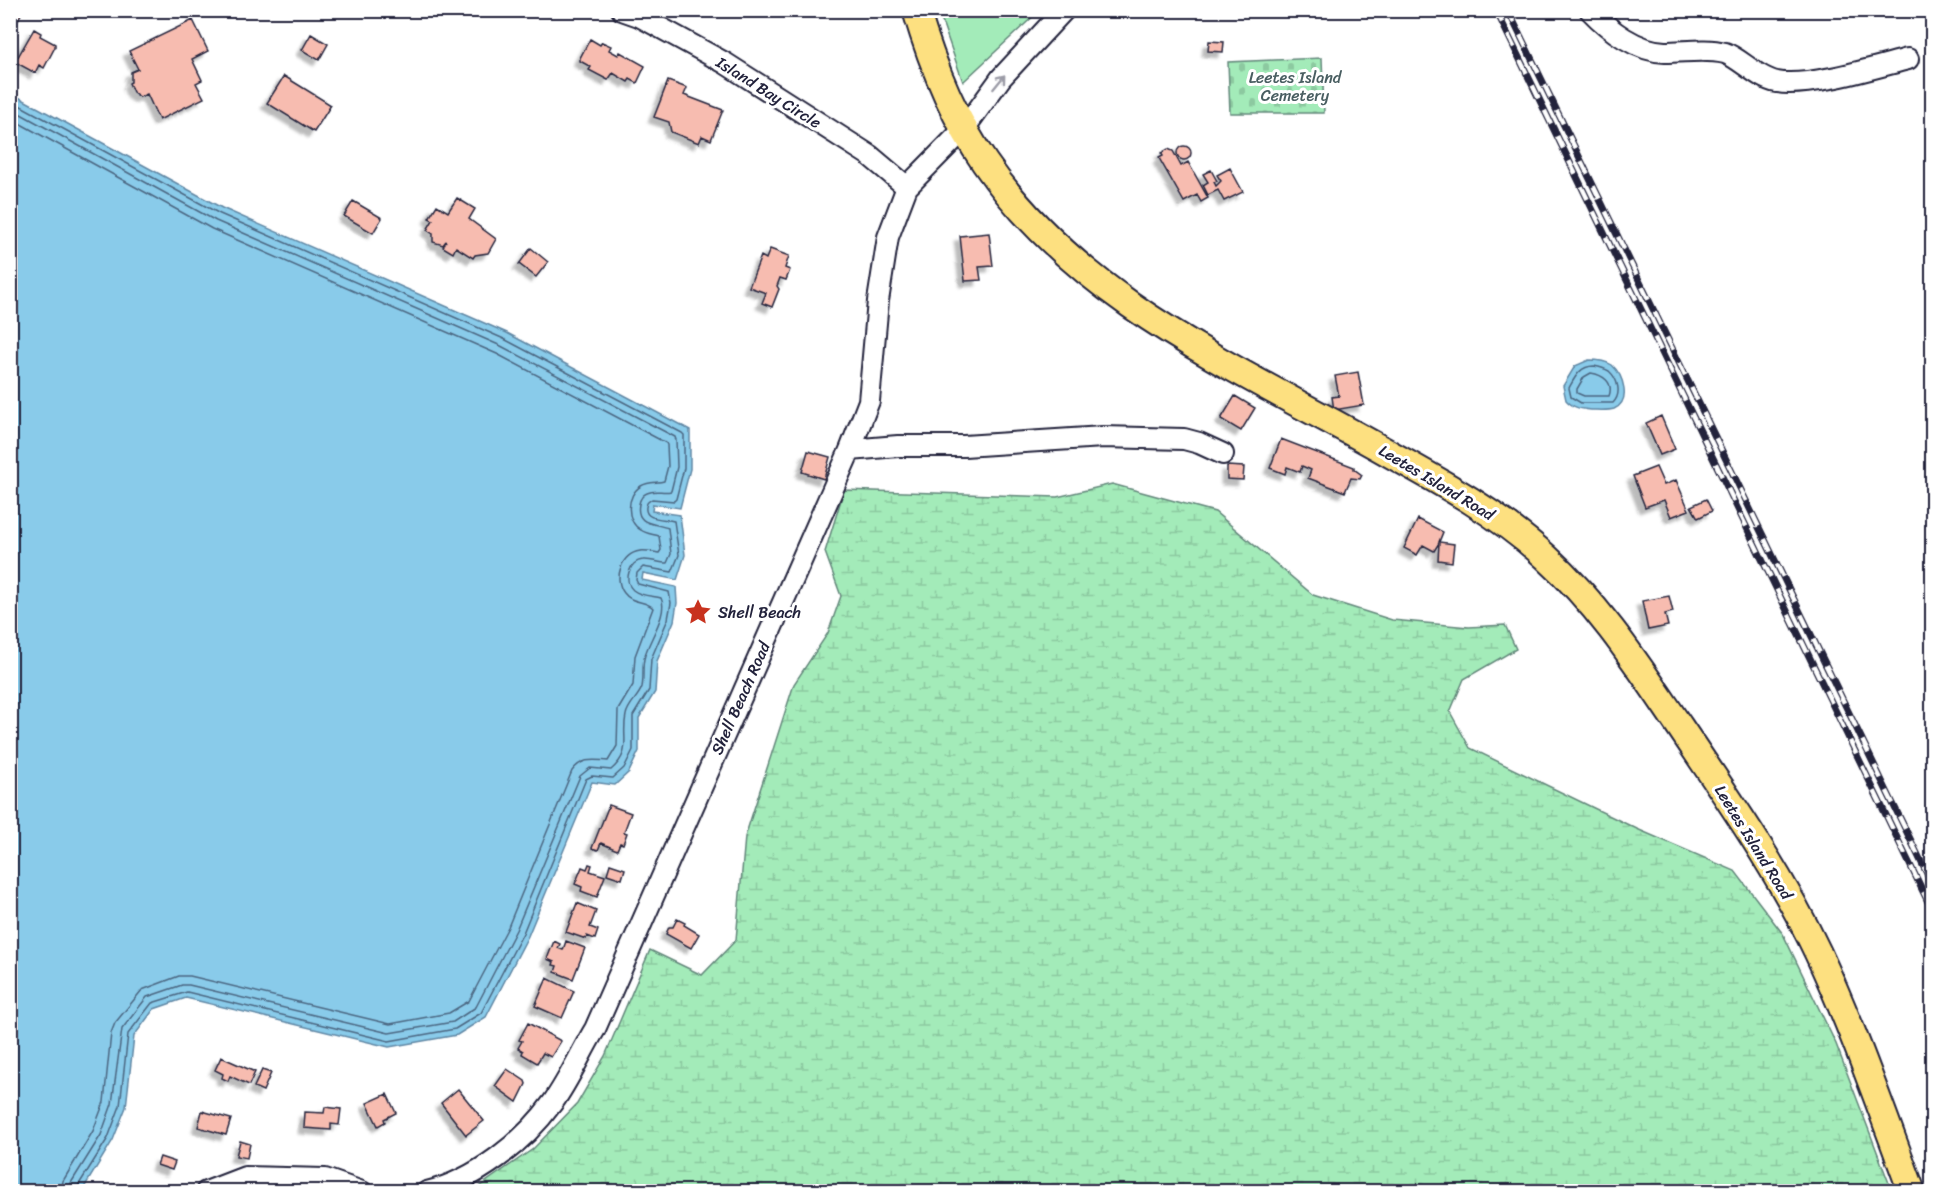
<svg xmlns="http://www.w3.org/2000/svg" width="1943" height="1202" viewBox="0 0 1943 1202" font-family="Sriracha,sans-serif">
<defs>
<pattern id="wetland-marsh" width="20" height="14" patternUnits="userSpaceOnUse" patternTransform="scale(1.5)"><rect width="20" height="14" fill="#a3ebb9"/><path d="M1 5h8M5 5V1M11 12h8M15 12V8" fill="none" stroke="#8cc9a0"/></pattern>
<pattern id="cemetery-stones" width="16" height="16" patternUnits="userSpaceOnUse" patternTransform="scale(1.5)"><rect width="16" height="16" fill="#a3ebb9"/><path d="M2 7V4a2 2 0 0 1 4 0v3zM10 15v-3a2 2 0 0 1 4 0v3z" fill="#8cc9a0"/></pattern>
<filter id="shadow"><feDropShadow dx="-5.5" dy="5.5" stdDeviation="1.5" flood-color="#0004"/></filter>
</defs>
<rect width="100%" height="100%" fill="#fff"/>
<filter id="ink" filterUnits="userSpaceOnUse"><feTurbulence type="fractalNoise" baseFrequency=".0167" numOctaves="2"/><feDisplacementMap in="SourceGraphic" scale="12" xChannelSelector="R" yChannelSelector="G"/><feConvolveMatrix kernelMatrix="1 2 1 2 8 2 1 2 1" color-interpolation-filters="sRGB"/></filter>
<g filter="url(#ink)">
<path fill="#a3ebb9" stroke="#62867a" stroke-width="1.5" d="M938,10H1039V11L963,82Z"/>
<path fill="url(#wetland-marsh)" stroke="#62867a" stroke-width="1.5" d="M1112,484L1215,512L1313,595L1392,620L1469,627L1505,625L1516,649L1464,679L1450,712L1470,748L1637,829L1735,871L1783,934L1836,1044L1892,1191H473L533,1149L577,1104L605,1056L650,950L702,975L736,940L745,837L794,684L828,633L841,596L825,552L844,490L1057,497Z"/>
<path fill="url(#cemetery-stones)" stroke="#62867a" stroke-width="1.5" d="M1322,58L1324,113H1230L1228,62Z"/>
<path fill="#89cbea" stroke="#6087a4" stroke-width="1.5" d="M11,93L222,208L507,333L690,430V469L680,508L653,504L652,511L680,515L685,555L677,580L643,573L642,580L676,587L677,603L674,621L657,661L655,692L639,718V751L629,772L615,785L592,782L528,936L486,1017L457,1035L389,1047L186,998L154,1009L134,1036L126,1107L113,1140L82,1191H11Z
M1589,360C1596,360 1606,361 1612,365C1623,375 1632,401 1614,409C1608,411 1598,410 1591,410C1581,409 1573,408 1566,400L1563,386L1575,366Z"/>
<g fill="none" stroke-linecap="round" stroke-linejoin="round">
<path stroke="#4b6681" stroke-width="1.5" d="M10,100L220,214L504,339L682,433L684,435V468L676,499L674,501L652,499C648,502 647,501 646,507C644,521 665,518 674,521L679,555L672,572L643,567L637,573L636,580L638,584L669,592L671,603L668,619L651,659L649,690L633,716V750L624,768L613,778L592,776L586,779L523,933L481,1013L455,1029L389,1041L187,992L152,1003L128,1034L120,1106L108,1138L78,1186L77,1192
M10,108L216,221L501,346L675,437L676,440L677,467L671,491C663,493 655,489 647,493C642,495 640,499 639,504C635,525 654,523 668,528L671,554L667,563C659,563 651,559 643,560C629,561 623,581 633,590C640,596 653,596 661,598C669,614 647,642 644,659C642,668 644,678 642,687C639,697 628,704 626,715C621,738 633,751 611,770L590,768L580,776L516,930L476,1007L453,1022L389,1033L189,985H182L147,997L122,1029L112,1104L101,1135L71,1183L70,1192
M10,118L212,229L497,354L666,443L667,445L668,466L664,481C657,483 649,481 641,486C626,495 625,521 641,530C646,534 653,534 659,536L661,550L659,553C653,552 646,550 640,551C621,554 613,579 624,593C632,604 645,600 653,608L635,656L633,685L618,710L617,746L608,761C593,760 583,757 572,771L508,927L469,1001L449,1013L390,1024L190,976H179L142,990L115,1023L111,1033L104,1102L93,1131L63,1181L61,1192
M1594,366C1599,367 1604,368 1609,371C1618,379 1622,394 1613,403H1581L1571,397L1569,388C1575,377 1580,366 1594,366Z
M1591,373C1603,375 1614,382 1609,396H1584L1577,393V389L1584,377Z"/>
</g>
<path fill="#f7bcb0" stroke="#22223b" stroke-width="1.5" filter="url(#shadow)" d="M10,10H23L10,36Z
M193,20L208,51L192,59L202,80L196,83L204,98L159,120L147,94L140,97L133,92L129,83L131,82V72L138,69L129,51Z
M34,29L41,33L40,36L55,44V47L44,68L39,65L35,73L15,62Z
M311,34L328,44L319,60L302,50Z
M590,39L600,45L602,42L611,46L609,50L618,55L620,52L645,66L637,83L630,79L628,82L613,73L608,80L589,70L591,67L580,61V58Z
M1209,41L1224,42L1223,52L1208,51Z
M284,76L331,105L314,132L267,103Z
M668,81L687,88L684,95L723,110L711,140L702,136L699,143L671,132L669,122L654,117Z
M1177 153a7 7 0 1 1 14 0a7 7 0 1 1-14 0Z
M1168,149L1173,151L1181,166L1188,162L1208,198L1201,202L1197,195L1184,202L1159,158L1163,156L1161,153Z
M1230,168L1243,192L1224,201L1218,190L1208,195L1203,185L1208,182L1203,174L1211,170L1217,181L1214,182L1216,186L1221,181L1217,175Z
M457,198L475,209L469,219L496,239L488,253L475,255L473,258L456,247L453,253L443,247L446,241L443,245L433,242V234L427,230L433,220L429,218L437,205L448,212Z
M353,201L382,218L373,233L344,216Z
M989,233L993,266L979,267L981,280L965,281L960,236Z
M531,248L548,262L536,277L519,264Z
M770,249L789,256L785,268L790,270L786,280L780,278L777,286L779,289L772,307L762,303L766,293L749,287L761,256L766,259Z
M1358,372L1364,405L1334,410L1332,397L1339,396L1335,376Z
M1235,396L1255,408L1241,431L1221,419Z
M1661,416L1675,449L1660,455L1646,423Z
M1281,439L1354,467V469L1362,475L1360,479L1351,478L1345,492L1308,478L1311,470L1302,466L1300,472L1287,467L1285,474L1270,468Z
M808,451L830,457L824,479L802,472Z
M1227,466L1244,467L1243,480L1227,479Z
M1656,467L1664,485L1676,480L1689,510L1671,517L1664,500L1645,507L1633,476Z
M1706,499L1712,511L1698,518L1691,506Z
M1418,519L1443,532L1439,542L1454,544L1452,562L1438,560L1439,543L1434,551L1423,545L1417,555L1404,548Z
M1669,596L1673,612L1665,614L1668,626L1648,630L1642,601Z
M609,805L631,813L624,832L627,833L623,844L620,843L617,850L601,843L598,850L592,848Z
M589,864L592,865L590,871L605,876L597,897L581,891L582,887L575,884L582,867L587,869Z
M610,864L625,869L622,879L607,874Z
M577,903L596,911L590,927L598,930L595,939L587,936L586,939L566,932Z
M677,919L685,923L684,925L699,934L691,948L666,934L669,927H673Z
M554,941L560,944L558,948L563,950L566,941L585,948L573,979L555,972L557,966L553,965L554,962L547,959Z
M547,978L574,991L562,1018L535,1006Z
M528,1023L561,1041L551,1057L543,1053L537,1063L522,1054L523,1051L518,1048L522,1041L519,1040Z
M221,1057L255,1072L249,1085L230,1076L228,1081L222,1078L223,1074L215,1070Z
M507,1069L525,1081L526,1084L517,1102L495,1086Z
M262,1070L271,1073L263,1091L254,1087Z
M458,1089L484,1121L466,1135L441,1103Z
M387,1094L396,1113L384,1119L385,1122L378,1126L367,1103Z
M325,1107L341,1109L339,1125L331,1124V1130L304,1128L305,1112L324,1113Z
M202,1111L231,1119L226,1135L198,1127Z
M240,1141L250,1144L247,1158L236,1156Z
M160,1157L175,1162L172,1170L157,1165Z"/>
<g fill="none" stroke-linecap="round" stroke-linejoin="round">
<defs>
<path id="minor" d="M622,10L639,16L725,63L869,155L907,187
M1590,10C1609,30 1637,51 1665,52C1685,52 1706,48 1725,53C1740,58 1758,79 1777,82C1808,88 1876,67 1908,59
M850,450L898,446H964L1103,437L1184,439L1199,443L1223,454
M206,1192L245,1177L325,1179L362,1192
M427,1192C476,1180 524,1142 553,1102C569,1080 581,1052 595,1029L850,450L869,401L878,301L888,237L907,187L964,129L1001,78L1064,10"/>
<path id="major" d="M916,10C932,64 953,117 985,163C1082,304 1242,370 1385,451C1441,482 1498,513 1546,557C1600,606 1639,667 1680,727C1729,800 1780,872 1818,953C1854,1030 1882,1112 1912,1192"/>
</defs>
<use href="#minor" stroke="#22223b" stroke-width="24"/>
<use href="#major" stroke="#22223b" stroke-width="30"/>
<use href="#minor" stroke="#fff" stroke-width="20"/>
<use href="#major" stroke="#fde080" stroke-width="26"/>
<defs>
<path id="rail" d="M1496,10L1932,910
M1508,10L1932,884"/>
</defs>
<use href="#rail" stroke="#22223b" stroke-width="7"/>
<use href="#rail" stroke="#fff" stroke-width="4.5" stroke-dasharray="14" stroke-linecap="butt"/>
</g>
<defs><path id="oneway-shaft" d="M-6 0H5M1.5-3L5.5 0L1.5 3" fill="none" stroke-width="1.6" stroke-linecap="round" stroke-linejoin="round" transform="scale(1.5)"/></defs>
<use stroke="#9c9ca7" href="#oneway-shaft" transform="translate(999 82) rotate(-51)"/>
</g>
<defs>
<symbol id="sight-bare" viewBox="-9 -9 18 18"><path d="M0-6L1.8-2.2L6-1.7L2.9 1.2L3.7 5.4L0 3.3L-3.7 5.4L-2.9 1.2L-6-1.7L-1.8-2.2Z" fill="#c8321e" stroke="#fff" stroke-width="2.5" paint-order="stroke"/></symbol>
</defs>
<g fill-rule="evenodd">
<use href="#sight-bare" x="679" y="593" width="38" height="38"/>
</g>
<g text-anchor="middle" stroke-width="6" stroke-linejoin="round" paint-order="stroke">
<g font-size="16" fill="#495e61" stroke="#fff">
<text x="1295" y="83">Leetes Island<tspan x="1295" dy="18">Cemetery</tspan></text>
</g>
<g font-size="16" fill="#22223b" stroke="#fff">
<text transform="translate(769 92) rotate(32)" y="6">Island Bay Circle</text>
<text transform="translate(1437 482) rotate(31)" y="6">Leetes Island Road</text>
<text transform="translate(740 698) rotate(-66)" y="6">Shell Beach Road</text>
<text transform="translate(1754 842) rotate(58)" y="6">Leetes Island Road</text>
</g>
<g font-size="16" fill="#22223b" stroke="#fff" text-anchor="start">
<text x="718" y="618">Shell Beach</text>
</g>
</g>
<rect width="1943" height="1202" fill="none" stroke="#fff" stroke-width="36"/>
<rect x="18" y="18" width="1907" height="1166" fill="none" stroke="#22223b" stroke-width="2" filter="url(#ink)"/>
</svg>
